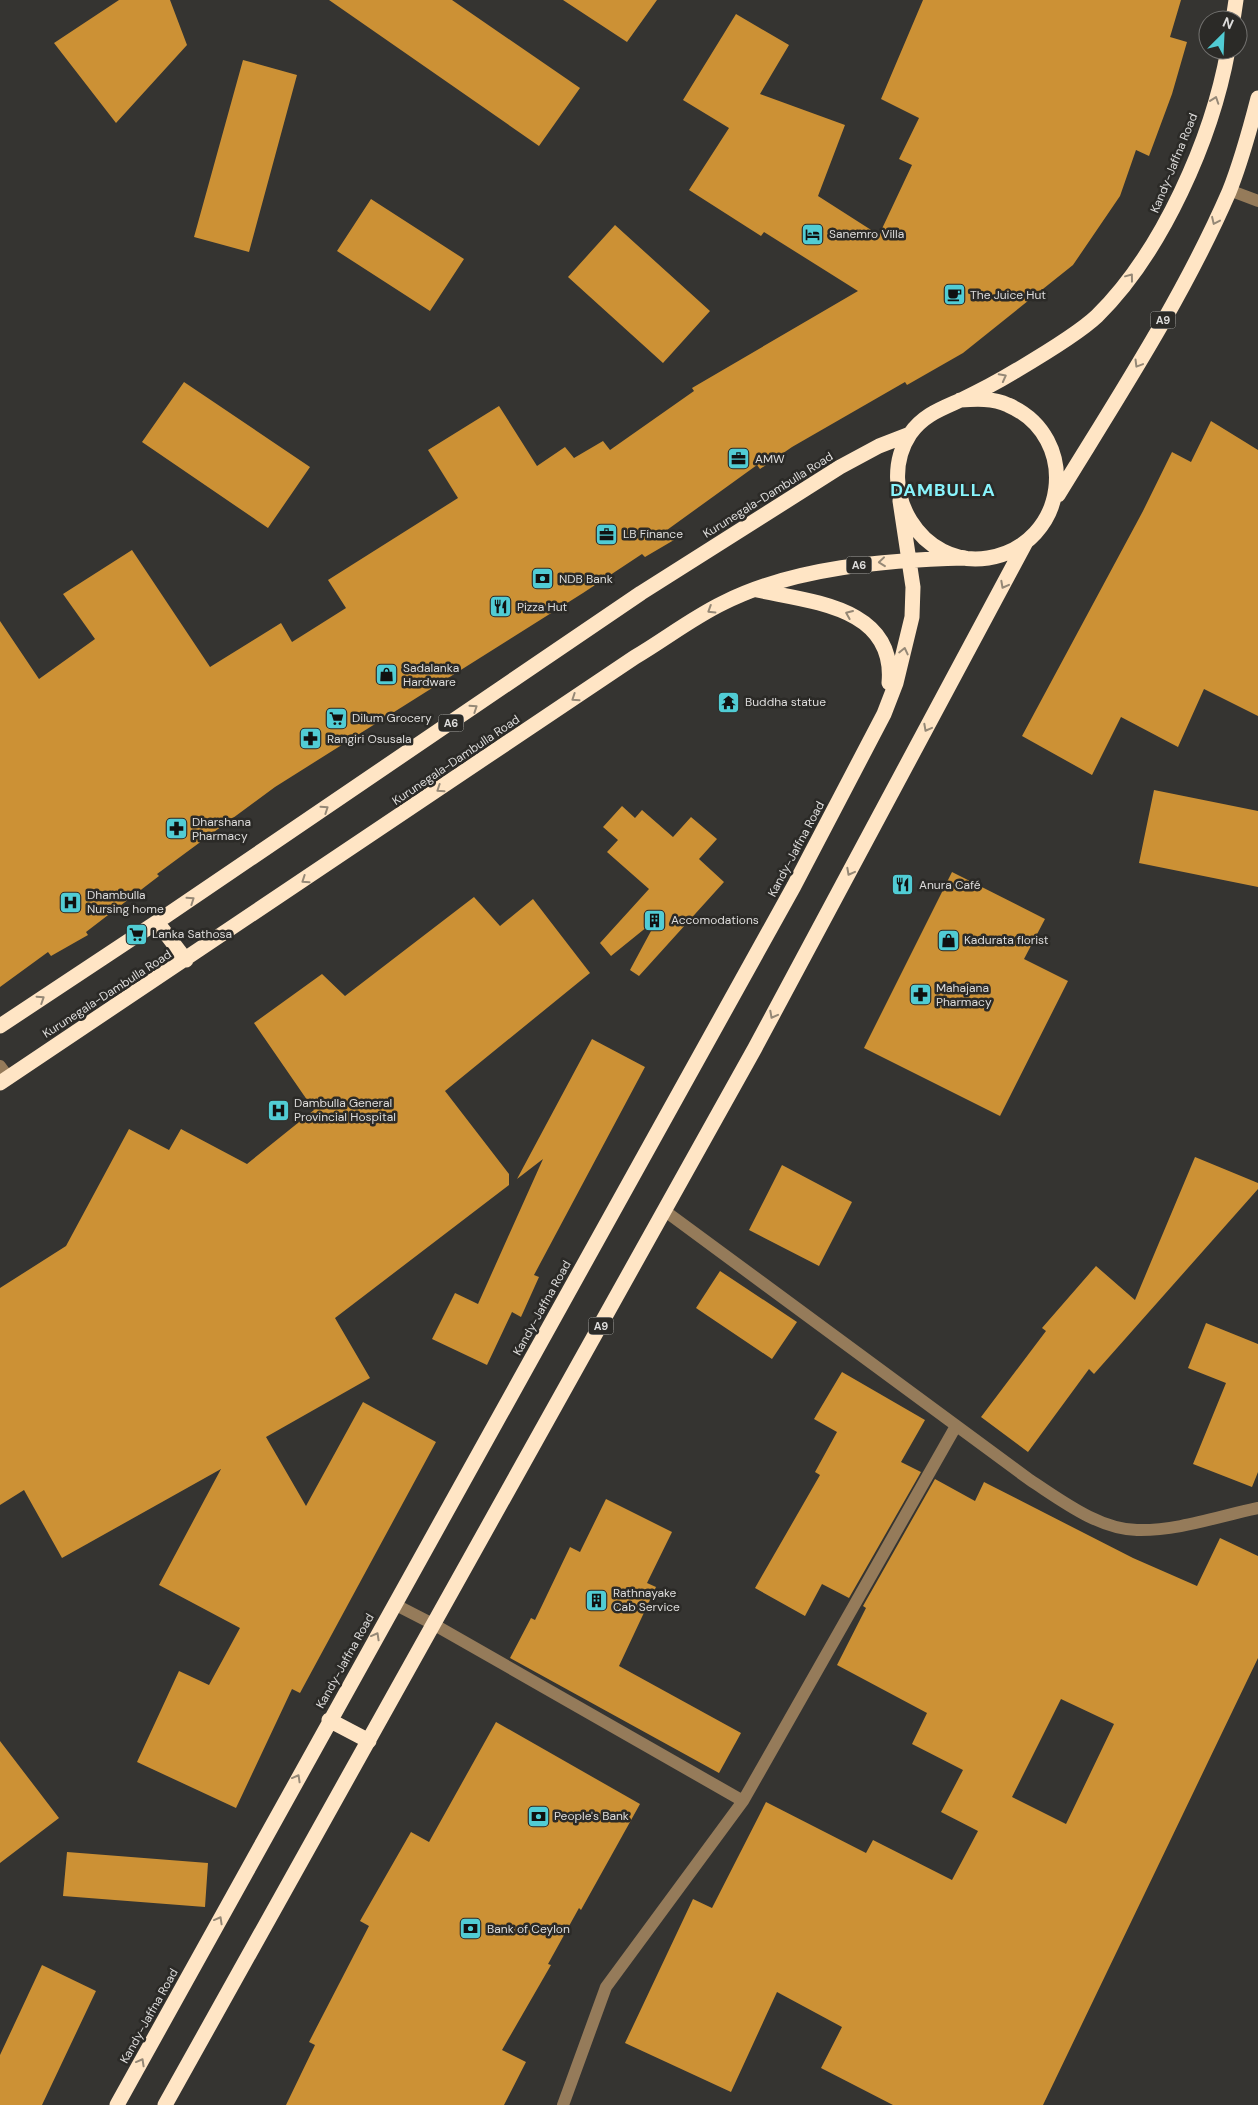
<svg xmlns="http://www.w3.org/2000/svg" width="1258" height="2105" viewBox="0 0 1258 2105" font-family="'DM Sans',sans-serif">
<rect width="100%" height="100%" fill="#353431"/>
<path fill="#cc9135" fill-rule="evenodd" d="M119,0H170L187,45L116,123L54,43Z
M329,0H452L580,88L539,146Z
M563,0H657L627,42Z
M923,0H1181L1170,37L1187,42L1172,94L1149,156L1136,150L1120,196L1073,265L963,353L907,385L905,382L792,447L760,469L757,465L667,530L674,540L645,557L642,554L583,593L275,787L157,874L159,876L86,932L88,935L51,956L48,952L0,987V621L39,679L95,639L63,594L132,550L210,667L281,623L292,642L346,608L328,580L458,498L428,450L499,406L537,466L565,447L574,458L603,441L610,450L694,391L692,388L858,291L764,232L761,236L689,190L729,128L683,100L736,14L789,45L760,94L845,125L818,196L879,235L912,165L899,159L919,118L881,99Z
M243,60L297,75L249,252L194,237Z
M371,199L464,259L430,311L337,251Z
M615,225L710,311L663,363L568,277Z
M184,382L310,467L268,528L142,442Z
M1211,421L1258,450V716L1204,689L1178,747L1121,717L1092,775L1022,736L1143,511L1172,452L1191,462Z
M1154,790L1258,811V887L1139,863Z
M622,806L635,818L642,810L673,837L691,817L717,839L699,859L724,882L639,976L630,970L658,918L611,956L600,943L649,889L607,852L618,840L603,827Z
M952,872L1045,919L1024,959L1068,981L1000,1116L864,1048Z
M474,897L500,926L533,899L590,973L445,1091L509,1174V1185L335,1318L370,1378L266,1437L306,1506L363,1402L436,1442L300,1693L292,1689L236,1808L137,1762L179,1671L209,1685L240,1628L159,1585L221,1469L62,1558L24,1490L0,1505V1288L66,1246L129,1129L169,1150L181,1129L247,1164L314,1110L254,1023L322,974L345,996Z
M592,1039L645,1067L534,1275L539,1277L521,1317L512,1312L487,1365L432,1339L455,1293L478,1304L543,1159L517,1179Z
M1195,1157L1258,1183V1189L1094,1374L1089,1369L1028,1452L981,1417L1046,1331L1042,1328L1096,1266L1135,1300Z
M782,1165L852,1202L819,1266L749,1230Z
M720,1271L797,1322L772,1359L696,1308Z
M1206,1323L1258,1344V1472L1252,1487L1193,1464L1226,1383L1188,1368Z
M842,1372L925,1420L901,1462L921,1472L849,1598L822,1584L805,1616L755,1588L820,1475L815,1472L837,1432L814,1419Z
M935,1479L975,1501L984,1482L1133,1558L1197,1586L1220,1538L1258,1556V1658L1043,2105H893L821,2068L842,2027L777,1992L731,2092L625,2043L693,1899L712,1908L766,1802L866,1853L873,1840L952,1880L978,1831L941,1812L963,1770L912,1744L927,1713L837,1665L866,1608L863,1606ZM1061,1699L1114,1724L1066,1824L1012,1797Z
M606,1499L672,1532L647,1583L656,1587L619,1666L741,1733L719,1773L510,1658L531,1618L535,1620L570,1547L580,1552Z
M496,1722L640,1804L581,1910L579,1908L548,1964L551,1965L502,2050L526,2062L504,2105H286L315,2045L309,2042L369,1926L360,1921L411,1832L429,1842Z
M0,1741L59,1818L0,1863Z
M67,1852L208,1863L205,1907L63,1896Z
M42,1965L96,1991L42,2105H0V2055Z"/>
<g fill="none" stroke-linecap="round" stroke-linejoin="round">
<path stroke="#957b5a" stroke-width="12" d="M1229,190L1258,201
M0,1066L8,1077
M665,1211L1030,1480C1061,1500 1098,1529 1137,1530C1178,1531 1219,1516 1258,1508
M394,1604L433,1624L743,1801
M563,2105L606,1987L743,1801L956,1426"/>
<path stroke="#ffe5c5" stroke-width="15" d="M1233,20L1236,0
M960,400C976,399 993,398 1008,405C1082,437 1068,545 988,558C921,569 874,489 910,434C923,415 941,409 961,400C980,391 999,381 1017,370C1039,357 1079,333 1097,316C1162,252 1212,139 1228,50
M1058,495C1118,397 1183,298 1229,192C1241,162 1250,129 1258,98
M757,590C812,602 896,607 889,683
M157,922L186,960
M0,1026L157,922L641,593L840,467L879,446L910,434
M0,1083L635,657C664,640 692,618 723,603C794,567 887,560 965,558
M329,1720L369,1741
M117,2105L794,886L884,714L896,683L912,617L913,587L900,501
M165,2105L755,1048L1026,542"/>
</g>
<defs><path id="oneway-chevron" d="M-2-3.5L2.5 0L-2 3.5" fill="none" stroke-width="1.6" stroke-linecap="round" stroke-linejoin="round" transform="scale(1.25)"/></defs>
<g stroke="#958876">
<use href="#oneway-chevron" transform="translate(1215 100) rotate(-71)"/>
<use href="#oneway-chevron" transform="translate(1215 221) rotate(115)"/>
<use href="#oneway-chevron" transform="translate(1130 277) rotate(-53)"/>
<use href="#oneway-chevron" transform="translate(1138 364) rotate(121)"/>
<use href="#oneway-chevron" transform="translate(1003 377) rotate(-28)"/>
<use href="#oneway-chevron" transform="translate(882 562) rotate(174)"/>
<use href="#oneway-chevron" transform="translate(1004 585) rotate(118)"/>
<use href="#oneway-chevron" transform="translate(711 610) rotate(148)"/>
<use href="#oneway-chevron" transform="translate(849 614) rotate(-157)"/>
<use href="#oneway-chevron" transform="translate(904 651) rotate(-77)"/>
<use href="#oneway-chevron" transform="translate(575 698) rotate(146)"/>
<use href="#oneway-chevron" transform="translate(474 708) rotate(-34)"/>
<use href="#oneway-chevron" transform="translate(927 728) rotate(118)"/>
<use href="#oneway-chevron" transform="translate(440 789) rotate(146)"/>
<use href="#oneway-chevron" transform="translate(325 809) rotate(-34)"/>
<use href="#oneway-chevron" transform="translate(850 872) rotate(118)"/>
<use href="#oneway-chevron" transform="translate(305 880) rotate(146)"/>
<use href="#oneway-chevron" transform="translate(191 900) rotate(-34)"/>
<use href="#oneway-chevron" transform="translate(41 999) rotate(-33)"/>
<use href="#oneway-chevron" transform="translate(773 1015) rotate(118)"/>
<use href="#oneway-chevron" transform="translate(376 1636) rotate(-61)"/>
<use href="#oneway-chevron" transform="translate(297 1778) rotate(-61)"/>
<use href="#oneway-chevron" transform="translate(219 1920) rotate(-61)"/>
<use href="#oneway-chevron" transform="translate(141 2062) rotate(-61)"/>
</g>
<defs>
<symbol id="hotel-square" viewBox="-11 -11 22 22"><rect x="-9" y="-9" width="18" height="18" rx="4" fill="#51ccd4" stroke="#2b2a27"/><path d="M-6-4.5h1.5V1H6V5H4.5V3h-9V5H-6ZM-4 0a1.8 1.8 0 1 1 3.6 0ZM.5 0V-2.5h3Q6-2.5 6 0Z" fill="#111"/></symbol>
<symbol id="cafe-square" viewBox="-11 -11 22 22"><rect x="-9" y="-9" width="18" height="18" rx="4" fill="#51ccd4" stroke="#2b2a27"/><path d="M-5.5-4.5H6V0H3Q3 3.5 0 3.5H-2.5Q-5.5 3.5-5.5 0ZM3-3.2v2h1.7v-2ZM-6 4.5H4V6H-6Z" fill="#111"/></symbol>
<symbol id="office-square" viewBox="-11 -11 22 22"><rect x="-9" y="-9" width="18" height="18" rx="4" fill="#51ccd4" stroke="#2b2a27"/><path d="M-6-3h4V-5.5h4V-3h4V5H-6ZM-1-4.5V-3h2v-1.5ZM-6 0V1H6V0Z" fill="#111"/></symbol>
<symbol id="bank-square" viewBox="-11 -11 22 22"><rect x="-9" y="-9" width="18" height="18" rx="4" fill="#51ccd4" stroke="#2b2a27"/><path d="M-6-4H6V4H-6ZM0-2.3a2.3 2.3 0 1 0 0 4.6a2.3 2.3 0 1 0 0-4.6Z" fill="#111"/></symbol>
<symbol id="restaurant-square" viewBox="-11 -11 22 22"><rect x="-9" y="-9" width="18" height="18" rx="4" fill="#51ccd4" stroke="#2b2a27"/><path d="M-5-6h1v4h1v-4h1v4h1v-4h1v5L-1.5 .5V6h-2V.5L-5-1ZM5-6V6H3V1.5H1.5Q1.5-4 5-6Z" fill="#111"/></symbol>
<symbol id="shop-square" viewBox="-11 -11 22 22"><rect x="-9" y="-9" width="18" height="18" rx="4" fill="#51ccd4" stroke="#2b2a27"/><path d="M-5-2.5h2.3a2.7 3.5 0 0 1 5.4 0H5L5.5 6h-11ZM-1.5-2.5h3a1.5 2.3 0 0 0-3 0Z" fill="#111"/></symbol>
<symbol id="temple-square" viewBox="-11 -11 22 22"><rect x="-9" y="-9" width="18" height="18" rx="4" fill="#51ccd4" stroke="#2b2a27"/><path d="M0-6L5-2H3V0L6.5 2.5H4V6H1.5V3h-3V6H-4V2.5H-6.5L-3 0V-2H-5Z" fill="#111"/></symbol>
<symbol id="supermarket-square" viewBox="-11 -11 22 22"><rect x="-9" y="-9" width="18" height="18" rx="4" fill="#51ccd4" stroke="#2b2a27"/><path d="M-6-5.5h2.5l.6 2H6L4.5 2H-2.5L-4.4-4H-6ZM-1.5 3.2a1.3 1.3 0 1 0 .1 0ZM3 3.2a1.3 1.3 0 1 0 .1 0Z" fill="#111"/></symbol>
<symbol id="pharmacy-square" viewBox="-11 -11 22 22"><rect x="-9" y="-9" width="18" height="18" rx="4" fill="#51ccd4" stroke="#2b2a27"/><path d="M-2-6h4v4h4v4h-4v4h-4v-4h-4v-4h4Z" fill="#111"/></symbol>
<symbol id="hospital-square" viewBox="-11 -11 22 22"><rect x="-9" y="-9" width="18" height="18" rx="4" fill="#51ccd4" stroke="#2b2a27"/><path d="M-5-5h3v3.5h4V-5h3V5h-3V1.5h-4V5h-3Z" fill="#111"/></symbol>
<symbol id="building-square" viewBox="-11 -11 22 22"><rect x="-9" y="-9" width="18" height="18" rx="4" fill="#51ccd4" stroke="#2b2a27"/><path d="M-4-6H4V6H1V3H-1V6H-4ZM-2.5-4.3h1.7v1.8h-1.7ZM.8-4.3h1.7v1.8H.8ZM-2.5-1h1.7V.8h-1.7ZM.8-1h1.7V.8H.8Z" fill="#111"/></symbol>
</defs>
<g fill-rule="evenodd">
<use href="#hotel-square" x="800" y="222" width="25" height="25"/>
<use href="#cafe-square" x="942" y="282" width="25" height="25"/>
<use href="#office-square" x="726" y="446" width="25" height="25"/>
<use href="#office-square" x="594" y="522" width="25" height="25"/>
<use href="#bank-square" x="530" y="566" width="25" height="25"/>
<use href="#restaurant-square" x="488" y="594" width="25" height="25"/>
<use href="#shop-square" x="374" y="662" width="25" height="25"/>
<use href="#temple-square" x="716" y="690" width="25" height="25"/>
<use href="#supermarket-square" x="324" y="706" width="25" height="25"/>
<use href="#pharmacy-square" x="298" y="726" width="25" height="25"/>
<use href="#pharmacy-square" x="164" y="816" width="25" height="25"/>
<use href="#restaurant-square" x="890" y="872" width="25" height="25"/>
<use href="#hospital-square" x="58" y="890" width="25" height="25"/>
<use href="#building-square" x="642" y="908" width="25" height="25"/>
<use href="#supermarket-square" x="124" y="922" width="25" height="25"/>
<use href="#shop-square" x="936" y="928" width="25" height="25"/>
<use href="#pharmacy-square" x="908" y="982" width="25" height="25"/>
<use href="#hospital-square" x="266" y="1098" width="25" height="25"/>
<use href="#building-square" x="584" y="1588" width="25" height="25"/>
<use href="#bank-square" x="526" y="1804" width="25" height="25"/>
<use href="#bank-square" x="458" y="1916" width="25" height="25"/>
</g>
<g text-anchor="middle" stroke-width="5" stroke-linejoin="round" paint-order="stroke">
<g fill="#2b2a27" stroke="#a8a7a5" stroke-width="1">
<rect x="1150.5" y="311.5" width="25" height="17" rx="4"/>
<rect x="846.5" y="556.5" width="25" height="17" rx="4"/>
<rect x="438.5" y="714.5" width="25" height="17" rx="4"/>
<rect x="588.5" y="1317.5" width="25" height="17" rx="4"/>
</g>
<g font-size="11" font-weight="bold" fill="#dddcdb">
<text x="1163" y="324">A9</text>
<text x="859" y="569">A6</text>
<text x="451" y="727">A6</text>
<text x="601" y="1330">A9</text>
</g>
<g font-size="12" fill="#dddcdb" stroke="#2b2a27">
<text transform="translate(1174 163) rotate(-68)" y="4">Kandy-Jaffna Road</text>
<text transform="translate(768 495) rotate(-32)" y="4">Kurunegala-Dambulla Road</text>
<text transform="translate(456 760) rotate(-34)" y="4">Kurunegala-Dambulla Road</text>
<text transform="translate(796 849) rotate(-62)" y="4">Kandy-Jaffna Road</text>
<text transform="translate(107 994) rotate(-33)" y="4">Kurunegala-Dambulla Road</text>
<text transform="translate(542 1308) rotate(-61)" y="4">Kandy-Jaffna Road</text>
<text transform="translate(345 1661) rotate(-61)" y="4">Kandy-Jaffna Road</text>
<text transform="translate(149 2016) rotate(-61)" y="4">Kandy-Jaffna Road</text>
</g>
<g font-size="12" fill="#dddcdb" stroke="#2b2a27" text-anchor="start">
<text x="829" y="238">Sanemro Villa</text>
<text x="970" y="299">The Juice Hut</text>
<text x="755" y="463">AMW</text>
<text x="623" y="538">LB Finance</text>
<text x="559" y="583">NDB Bank</text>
<text x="517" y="611">Pizza Hut</text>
<text x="403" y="672">Sadalanka<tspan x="403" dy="14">Hardware</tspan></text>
<text x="745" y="706">Buddha statue</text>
<text x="352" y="722">Dilum Grocery</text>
<text x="327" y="743">Rangiri Osusala</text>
<text x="192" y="826">Dharshana<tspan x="192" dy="14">Pharmacy</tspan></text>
<text x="919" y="889">Anura Café</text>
<text x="87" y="899">Dhambulla<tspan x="87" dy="14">Nursing home</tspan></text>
<text x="671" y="924">Accomodations</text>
<text x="152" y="938">Lanka Sathosa</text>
<text x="964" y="944">Kadurata florist</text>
<text x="936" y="992">Mahajana<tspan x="936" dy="14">Pharmacy</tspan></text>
<text x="294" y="1107">Dambulla General<tspan x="294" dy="14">Provincial Hospital</tspan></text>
<text x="613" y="1597">Rathnayake<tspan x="613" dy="14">Cab Service</tspan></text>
<text x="554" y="1820">People's Bank</text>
<text x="487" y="1933">Bank of Ceylon</text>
</g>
<g font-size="18" font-weight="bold" letter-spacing="1" fill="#88f4fc" stroke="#2b2a27">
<text x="943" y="496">DAMBULLA</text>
</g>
</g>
<g transform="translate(1223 35) rotate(24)"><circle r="24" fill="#2b2a27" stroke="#72716f"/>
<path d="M0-4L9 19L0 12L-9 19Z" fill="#51ccd4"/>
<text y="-8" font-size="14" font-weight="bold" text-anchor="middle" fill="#dddcdb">N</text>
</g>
</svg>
